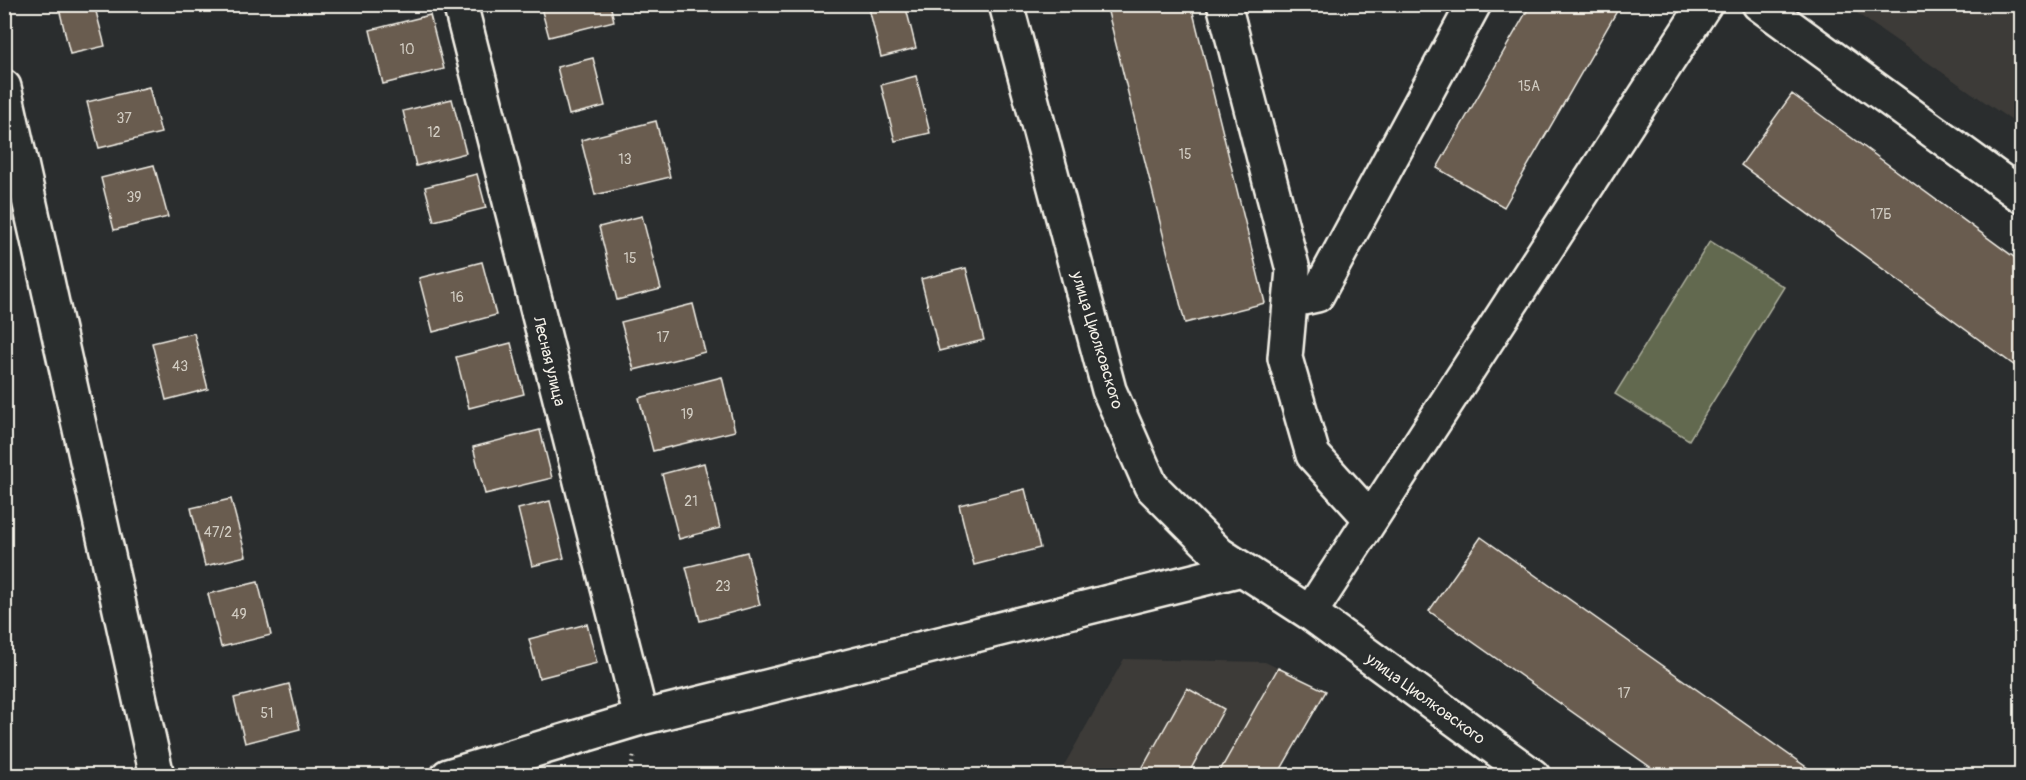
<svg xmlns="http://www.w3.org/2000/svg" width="2026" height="780" viewBox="0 0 2026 780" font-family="Pangolin,sans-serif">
<rect width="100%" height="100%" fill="#2a2d2e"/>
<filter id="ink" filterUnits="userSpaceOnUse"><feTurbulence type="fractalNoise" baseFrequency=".0167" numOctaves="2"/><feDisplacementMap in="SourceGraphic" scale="12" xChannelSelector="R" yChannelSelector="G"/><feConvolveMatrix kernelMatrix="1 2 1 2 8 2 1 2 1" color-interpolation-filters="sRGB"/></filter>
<g filter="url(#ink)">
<path fill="#3d3b38" d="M1855,5H2021V127L1858,14Z
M1124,659L1265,662L1326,691L1277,775L1058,776Z"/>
<path fill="#62694f" stroke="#abad9c" stroke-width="1.5" d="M1710,241L1784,287L1689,440L1615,394Z"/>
<path fill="#695b50" stroke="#f4f1e8" stroke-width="1.5" d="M58,4H94L105,46L70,54Z
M540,4H610L614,21L549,37Z
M868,4H905L916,48L881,57Z
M1106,4H1191L1265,303L1185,323Z
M1531,4H1621L1504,207L1437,168Z
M430,15L444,69L383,84L370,30Z
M593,58L605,106L569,115L557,67Z
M916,76L930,133L895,141L881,85Z
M149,87L161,133L99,148L87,102Z
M1792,94L2022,263V371L1741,165Z
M452,99L466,153L416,166L403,111Z
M656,121L670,177L595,195L581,140Z
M154,165L168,217L114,230L101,178Z
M477,174L486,208L434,221L425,187Z
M642,216L661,289L617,300L599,227Z
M482,262L496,315L433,332L419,278Z
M966,268L984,340L939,351L921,279Z
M693,304L705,352L634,370L621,322Z
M194,333L208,389L166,400L152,343Z
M511,343L524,394L469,408L456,357Z
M722,377L735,431L653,451L639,398Z
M540,430L552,478L485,494L473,447Z
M704,463L720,528L679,539L662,474Z
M1025,489L1040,548L974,565L959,505Z
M231,499L246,556L205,566L191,508Z
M550,501L564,558L532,566L518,509Z
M1481,537L1819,776H1663L1429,611Z
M747,552L760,605L700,621L686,567Z
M258,582L271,635L221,647L208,594Z
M587,624L597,663L539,678L529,639Z
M1278,668L1326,691L1277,776H1217Z
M289,684L300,729L245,743L234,698Z
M1187,688L1224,709L1187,776H1138Z
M4,718L11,759L4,760Z"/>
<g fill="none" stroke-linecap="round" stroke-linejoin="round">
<defs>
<path id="minor" d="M460,4L641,718
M1006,4L1109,390L1151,486L1219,554L1310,613L1533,776
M1224,4L1293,270L1285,358L1313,455L1371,519
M1759,4L2022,196
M4,87L157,776
M1290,301L1317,295L1474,4
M1310,613L1705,4
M448,776L641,718L1242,569"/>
</defs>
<use href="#minor" stroke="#f4f1e8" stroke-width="38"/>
<path stroke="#f4f1e8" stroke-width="4" stroke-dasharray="1.5 4.5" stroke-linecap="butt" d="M630,776L634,754"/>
<use href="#minor" stroke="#2a2d2e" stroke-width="33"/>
</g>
</g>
<g text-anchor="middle" stroke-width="5" stroke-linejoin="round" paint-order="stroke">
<g font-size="14" fill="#d1ccc2">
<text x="407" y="54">10</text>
<text x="1529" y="91">15А</text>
<text x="124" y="123">37</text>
<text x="434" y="137">12</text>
<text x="1185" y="159">15</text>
<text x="625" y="164">13</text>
<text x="134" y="202">39</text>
<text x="1881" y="219">17Б</text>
<text x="630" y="263">15</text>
<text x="457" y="302">16</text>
<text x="663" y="342">17</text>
<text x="180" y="371">43</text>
<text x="687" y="419">19</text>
<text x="691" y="506">21</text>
<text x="218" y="537">47/2</text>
<text x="723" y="591">23</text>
<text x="239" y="619">49</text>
<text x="1624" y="698">17</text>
<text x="267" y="718">51</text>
</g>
<g font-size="16" fill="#f4f1e8" stroke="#2a2d2e">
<text transform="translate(1098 340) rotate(73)" y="6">улица Циолковского</text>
<text transform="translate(550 361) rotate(76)" y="6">Лесная улица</text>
<text transform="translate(1426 698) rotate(36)" y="6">улица Циолковского</text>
</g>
</g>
<rect width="2026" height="780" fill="none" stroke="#2a2d2e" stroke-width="24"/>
<rect x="12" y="12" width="2002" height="756" fill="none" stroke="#f4f1e8" stroke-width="2" filter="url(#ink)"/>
</svg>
